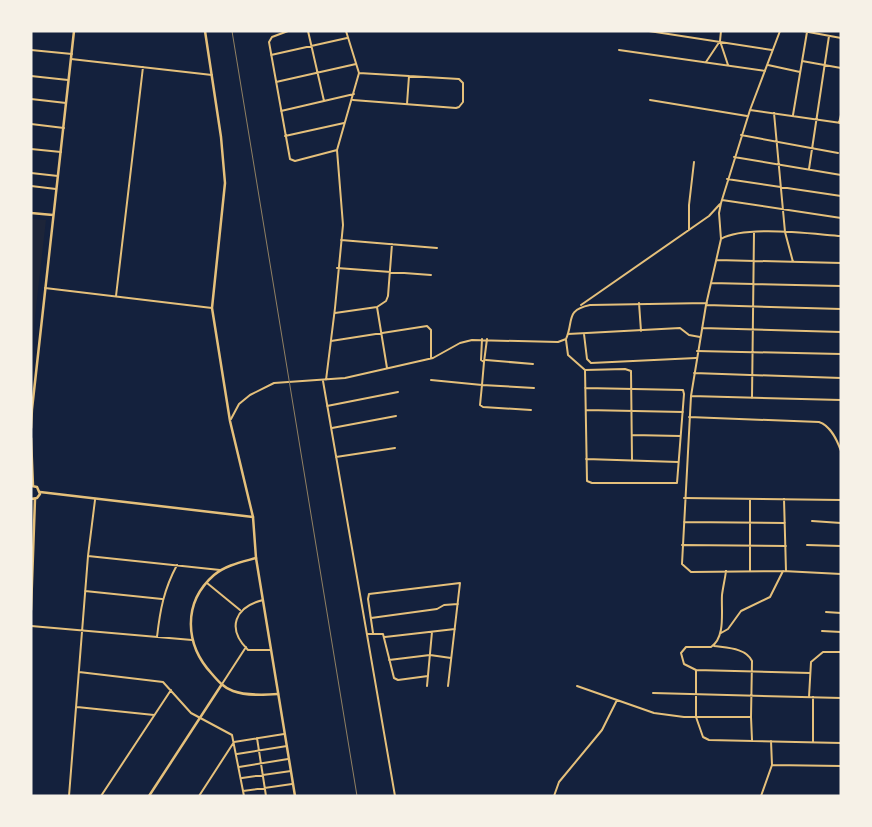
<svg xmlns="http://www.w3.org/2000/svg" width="872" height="827" viewBox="0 0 872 827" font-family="Merriweather,serif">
<rect width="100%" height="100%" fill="#14213d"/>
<path fill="#1d2539" d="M31,219L46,220L31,352Z"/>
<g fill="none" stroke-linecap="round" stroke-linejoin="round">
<path stroke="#e5c07b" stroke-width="2" d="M265,31H273
M288,31L272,37L269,42L290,159L295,161L337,150
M308,31L324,101
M649,31L772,50
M803,31L841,38
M720,41L728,65
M31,50L72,54
M619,50L765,71
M271,55L347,38
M71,59L212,75
M802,61L841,68
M706,62L720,41L721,31
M768,65L800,72
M31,76L68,80
M276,82L356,64
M31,99L66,103
M353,100L456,108L459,107L463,102V83L459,79L359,73
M650,100L747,116
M407,104L409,76
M750,110L841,123
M281,111L354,94
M774,113L785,232L793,262
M793,115L807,32
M839,123L841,115
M31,124L64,128
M741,135L838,153
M285,136L344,123
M31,149L61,152
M734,157L841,175
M809,169L829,36
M31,173L58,176
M727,179L841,196
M31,186L56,189
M722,200L841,218
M689,230V205L694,162
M841,236C812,234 745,225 721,239L706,305L691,396L682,564L691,572L783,571L841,574
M721,239L719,213L721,203L750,110L780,31
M341,240L437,248
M717,260L841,263
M337,268L431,275
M711,283L841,286
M45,288L212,308
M116,296L143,67
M639,303L641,331
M581,305L709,216L720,204
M706,305L841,309
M335,313L377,307
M702,328L841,332
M568,334L680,328L689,335L700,337
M584,334L587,359L591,363L696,358
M482,339L481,360L484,362L487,339
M566,340L568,355L585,370L587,481L592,483H677L684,394L683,390L585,388
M331,341L427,326L431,330V358
M697,351L841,354
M486,360L533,364
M484,362L482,385L534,388
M387,368L377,307L386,301L388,296L392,244
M585,370L625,369L631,371L632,460
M694,373L841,378
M326,380L335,308L343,225L337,150L359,73L346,31
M431,380L482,385L480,405L483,407L531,410
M323,381L395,796
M691,396L841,400
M752,398L754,232
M327,406L398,392
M586,410L683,412
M689,417L819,422C831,426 837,440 841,451
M231,419L239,404L250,395L274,383L345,378L433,358L460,343L472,340L558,342L566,339C574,321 565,310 590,305L707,303
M332,428L396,416
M632,435L680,436
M336,457L395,448
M586,459L678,462
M684,498L841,500
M750,499V571
M784,499L786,571
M812,521L841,523
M684,522L785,523
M682,545L786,546
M807,545L841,546
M88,556L220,570
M207,583L240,610
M85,591L162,599
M263,600C235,607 226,628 248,650H271
M826,612L841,613
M371,618L437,609L444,605L458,604
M31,626L192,640
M822,631L841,632
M373,633L368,599L369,594L460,583L448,686
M721,633L728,629L741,611L770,597L783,571
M367,634H383L394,678L398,680L428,676
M157,637C160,610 164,589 177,565
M385,637L455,629
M389,660L430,655L451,658
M696,670L684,664L681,653L686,647H711C726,637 721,611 722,595C723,587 725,579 726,571
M79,672L163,682L191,713L232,735L244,796
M810,673L696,670V717L703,737L709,740L841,743
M222,684L246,647
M427,686L432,632
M577,686L654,713L684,717H751L752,661C746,648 727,648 714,646
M653,693L841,698
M809,697L811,662L823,652H841
M77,707L154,715
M751,717L752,740
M257,738L266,796
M771,741L772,765L841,766
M234,742L284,734
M813,742V697
M237,754L287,746
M239,767L288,759
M242,778L291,771
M243,791L292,784
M69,796L88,556L95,500
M101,796L171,690
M199,796L234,742
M554,796L559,782L602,730L617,700
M761,796L772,765"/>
<path stroke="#e5c07b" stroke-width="2.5" d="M40,492L253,517
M256,558C242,562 226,565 214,575C182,603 185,645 212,674C218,681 224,688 233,691C247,696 264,695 278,694
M149,796L222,684"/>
<path stroke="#e5c07b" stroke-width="2.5" d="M205,31L221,137L225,183L212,308L230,421L253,517L256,558L295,796
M31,213L53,215
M31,428L32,409L74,31
M31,438L33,486
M31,499L37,498L40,494L37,487L32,486
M31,610L35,499"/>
<path stroke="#918062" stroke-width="1" d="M232,31L357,796"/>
</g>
<rect width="872" height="827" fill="none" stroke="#f6f1e7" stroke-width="65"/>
</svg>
